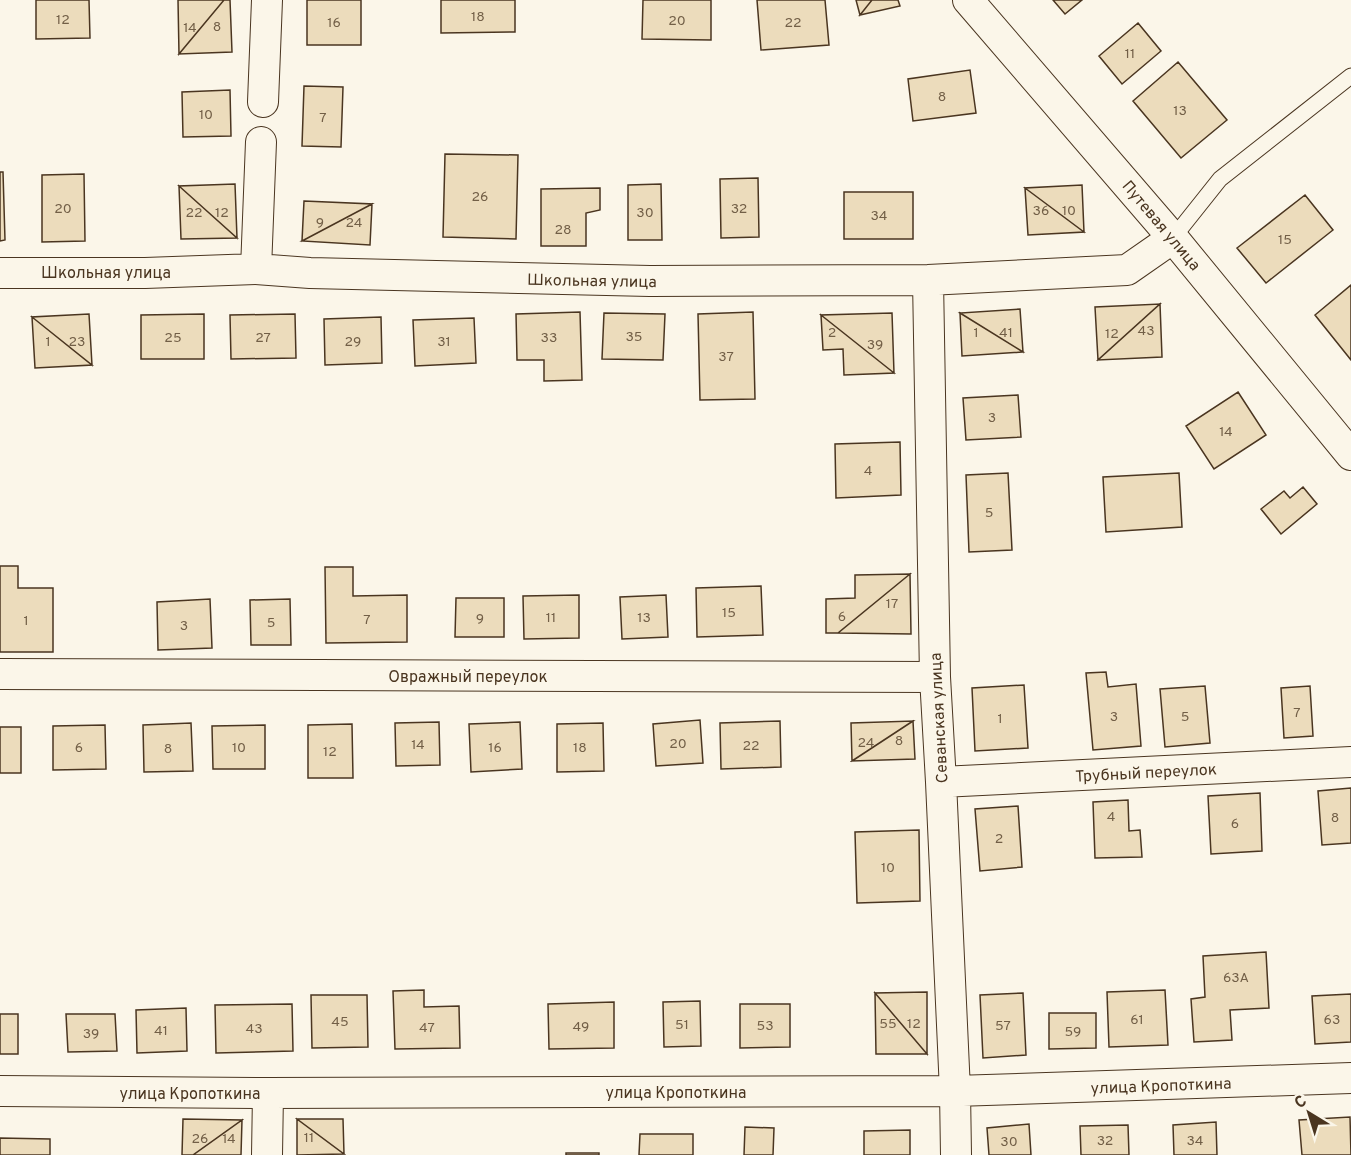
<svg xmlns="http://www.w3.org/2000/svg" width="1351" height="1155" viewBox="0 0 1351 1155" font-family="Overpass,sans-serif">
<rect width="100%" height="100%" fill="#fbf6e9"/>
<path fill="#ecdcbc" stroke="#4a3520" stroke-width="1.5" d="M36,0H89L90,38L36,39Z
M178,0H224L179,54Z
M224,0H230L232,52L179,54Z
M307,0H361V45H307Z
M441,0H515V32L441,33Z
M643,0H711V40L642,39Z
M757,0H825L829,45L761,50Z
M856,0H872L860,15Z
M872,0H898L900,6L860,15Z
M1053,0H1082L1065,14Z
M1138,23L1161,51L1122,84L1099,56Z
M1178,62L1227,120L1181,158L1133,101Z
M970,70L976,113L913,121L908,79Z
M304,86L343,87L341,147L302,146Z
M230,90L231,136L183,137L182,92Z
M445,154L518,155L516,239L443,237Z
M0,172H3L5,240L0,241Z
M84,174L85,241L42,242V175Z
M758,178L759,237L721,238L720,179Z
M235,184L237,238L179,186Z
M661,184L662,240H628V185Z
M1082,185L1084,232L1025,188Z
M179,186L237,238L181,239Z
M600,188V210L586,213V246H541V189Z
M1025,188L1084,232L1028,235Z
M844,192H913V239H844Z
M1305,195L1333,230L1266,283L1237,248Z
M304,201L372,204L302,241Z
M372,204L370,245L302,241Z
M1351,285V360L1315,315Z
M1160,304L1162,357L1098,360Z
M1160,304L1098,360L1095,307Z
M1020,309L1023,352L960,313Z
M580,312L582,380L544,381V360H517L516,314Z
M753,312L755,399L700,400L698,314Z
M604,313L665,314L663,360L602,359Z
M892,313L894,373L821,315Z
M960,313L1023,352L962,356Z
M89,314L92,365L32,317Z
M204,314V359H141V315Z
M295,314L296,358L231,359L230,315Z
M821,315L894,373L844,375L843,349L823,350Z
M32,317L92,365L35,368Z
M381,317L382,363L325,365L324,319Z
M474,318L476,363L415,366L413,320Z
M1238,392L1266,435L1214,469L1186,426Z
M1018,395L1021,437L966,440L963,398Z
M900,442L901,495L836,498L835,444Z
M1008,473L1012,550L969,552L966,475Z
M1179,473L1182,527L1106,532L1103,477Z
M1303,487L1317,504L1281,534L1261,509L1284,491L1290,498Z
M0,566H18V588H53V652H0Z
M325,567H353V596L407,595V642L326,643Z
M910,574L838,633H826V599L855,598V575Z
M910,574L911,634L838,633Z
M761,586L763,635L697,637L696,588Z
M579,595V638L524,639L523,596Z
M666,595L668,637L622,639L620,597Z
M456,598H504V637H455Z
M210,599L212,648L158,650L157,602Z
M290,599L291,645H251L250,600Z
M1106,672L1108,687L1136,684L1141,746L1093,750L1086,673Z
M1024,685L1028,748L975,751L972,688Z
M1205,686L1210,743L1165,747L1160,689Z
M1310,686L1313,736L1284,738L1281,688Z
M700,720L703,763L656,766L653,724Z
M780,721L781,767L721,769L720,723Z
M913,721L915,759L852,761Z
M913,721L852,761L851,723Z
M439,722L440,765L396,766L395,723Z
M520,722L522,769L471,772L469,724Z
M191,723L193,771L144,772L143,725Z
M603,723L604,771L557,772V724Z
M352,724L353,778H308V725Z
M105,725L106,769L53,770V726Z
M265,725V769H213L212,726Z
M0,727H21V773H0Z
M1351,788V843L1322,845L1318,791Z
M1260,793L1262,851L1211,854L1208,796Z
M1128,800L1129,831L1140,830L1142,857L1095,858L1093,802Z
M1018,806L1022,867L980,871L975,809Z
M919,830L920,901L857,903L855,832Z
M1266,952L1269,1008L1230,1010L1232,1040L1194,1042L1191,999L1205,997L1203,956Z
M424,990V1007L459,1006L460,1048L395,1049L393,991Z
M1165,990L1168,1045L1109,1047L1107,992Z
M927,992V1054L875,993Z
M875,993L927,1054H876Z
M1023,993L1026,1055L983,1058L980,995Z
M1351,994V1042L1315,1044L1312,996Z
M311,995H367L368,1047L312,1048Z
M700,1001L701,1046L664,1047L663,1002Z
M614,1002V1048L549,1049L548,1004Z
M292,1004L293,1051L216,1053L215,1005Z
M740,1004H790V1047L740,1048Z
M186,1008L187,1051L137,1053L136,1010Z
M1049,1013H1096V1048L1049,1049Z
M0,1014H18V1054H0Z
M66,1014H115L117,1051L68,1052Z
M1350,1117L1351,1155H1302L1299,1120Z
M183,1119L242,1120L193,1155H182Z
M297,1119H343L344,1154Z
M297,1119L344,1154L297,1155Z
M242,1120L241,1155H193Z
M1216,1122L1217,1155H1174L1173,1125Z
M1029,1124L1031,1155H989L987,1128Z
M1128,1125L1129,1155H1081L1080,1126Z
M745,1127L774,1128L773,1155H744Z
M910,1130V1155H864V1131Z
M640,1134H693V1155H639Z
M0,1138L50,1139V1155H0Z
M566,1153H599V1155H566Z"/>
<g fill="none" stroke-linecap="round" stroke-linejoin="round">
<defs>
<path id="service" d="M1173,238L1220,179L1351,76"/>
<path id="minor" d="M968,0L1173,238L1351,455
M263,102L267,0
M256,269L261,142
M0,273H145L256,269L310,273L650,281L928,280L1127,270L1173,238
M928,280L935,677L941,782L955,1091L956,1155
M0,674L935,677
M941,782L1351,762
M0,1091L268,1093L955,1091L1351,1078
M267,1155L268,1093"/>
</defs>
<use href="#service" stroke="#4a3520" stroke-width="17"/>
<use href="#minor" stroke="#4a3520" stroke-width="32"/>
<use href="#service" stroke="#fbf6e9" stroke-width="15"/>
<use href="#minor" stroke="#fbf6e9" stroke-width="30"/>
</g>
<g text-anchor="middle" stroke-width="4.5" stroke-linejoin="round" paint-order="stroke">
<g font-size="14" fill="#725f47">
<text x="478" y="21">18</text>
<text x="63" y="24">12</text>
<text x="677" y="25">20</text>
<text x="334" y="27">16</text>
<text x="793" y="27">22</text>
<text x="217" y="31">8</text>
<text x="190" y="32">14</text>
<text x="1130" y="58">11</text>
<text x="942" y="101">8</text>
<text x="1180" y="115">13</text>
<text x="206" y="119">10</text>
<text x="323" y="122">7</text>
<text x="480" y="201">26</text>
<text x="63" y="213">20</text>
<text x="739" y="213">32</text>
<text x="1041" y="215">36</text>
<text x="1069" y="215">10</text>
<text x="194" y="217">22</text>
<text x="222" y="217">12</text>
<text x="645" y="217">30</text>
<text x="879" y="220">34</text>
<text x="320" y="227">9</text>
<text x="354" y="227">24</text>
<text x="563" y="234">28</text>
<text x="1285" y="244">15</text>
<text x="1146" y="335">43</text>
<text x="832" y="337">2</text>
<text x="976" y="337">1</text>
<text x="1006" y="337">41</text>
<text x="1112" y="338">12</text>
<text x="634" y="341">35</text>
<text x="173" y="342">25</text>
<text x="263" y="342">27</text>
<text x="549" y="342">33</text>
<text x="48" y="346">1</text>
<text x="77" y="346">23</text>
<text x="353" y="346">29</text>
<text x="444" y="346">31</text>
<text x="875" y="349">39</text>
<text x="726" y="361">37</text>
<text x="992" y="422">3</text>
<text x="1226" y="436">14</text>
<text x="868" y="475">4</text>
<text x="989" y="517">5</text>
<text x="892" y="608">17</text>
<text x="729" y="617">15</text>
<text x="842" y="621">6</text>
<text x="551" y="622">11</text>
<text x="644" y="622">13</text>
<text x="480" y="623">9</text>
<text x="367" y="624">7</text>
<text x="26" y="625">1</text>
<text x="271" y="627">5</text>
<text x="184" y="630">3</text>
<text x="1297" y="717">7</text>
<text x="1114" y="721">3</text>
<text x="1185" y="721">5</text>
<text x="1000" y="723">1</text>
<text x="899" y="745">8</text>
<text x="866" y="747">24</text>
<text x="678" y="748">20</text>
<text x="418" y="749">14</text>
<text x="751" y="750">22</text>
<text x="79" y="752">6</text>
<text x="239" y="752">10</text>
<text x="495" y="752">16</text>
<text x="580" y="752">18</text>
<text x="168" y="753">8</text>
<text x="330" y="756">12</text>
<text x="1111" y="821">4</text>
<text x="1335" y="822">8</text>
<text x="1235" y="828">6</text>
<text x="999" y="843">2</text>
<text x="888" y="872">10</text>
<text x="1236" y="982">63А</text>
<text x="1137" y="1024">61</text>
<text x="1332" y="1024">63</text>
<text x="340" y="1026">45</text>
<text x="888" y="1028">55</text>
<text x="914" y="1028">12</text>
<text x="682" y="1029">51</text>
<text x="765" y="1030">53</text>
<text x="1003" y="1030">57</text>
<text x="581" y="1031">49</text>
<text x="427" y="1032">47</text>
<text x="254" y="1033">43</text>
<text x="161" y="1035">41</text>
<text x="1073" y="1036">59</text>
<text x="91" y="1038">39</text>
<text x="309" y="1142">11</text>
<text x="200" y="1143">26</text>
<text x="229" y="1143">14</text>
<text x="1105" y="1145">32</text>
<text x="1195" y="1145">34</text>
<text x="1009" y="1146">30</text>
</g>
<g font-size="16" fill="#4a3520" stroke="#fbf6e9">
<text transform="translate(1162 225) rotate(50)" y="6">Путевая улица</text>
<text x="106" y="278">Школьная улица</text>
<text transform="translate(592 280) rotate(1)" y="6">Школьная улица</text>
<text x="468" y="682">Овражный переулок</text>
<text transform="translate(938 718) rotate(-93)" y="6">Севанская улица</text>
<text transform="translate(1146 772) rotate(-3)" y="6">Трубный переулок</text>
<text transform="translate(1161 1085) rotate(-2)" y="6">улица Кропоткина</text>
<text x="676" y="1098">улица Кропоткина</text>
<text x="190" y="1099">улица Кропоткина</text>
</g>
</g>
<g transform="translate(1309 1113) rotate(322)" stroke="#fbf6e9" stroke-width="4.5" paint-order="stroke">
<path d="M0-4.5L10 22L0 15L-10 22Z" fill="#4a3520"/>
<text y="-9" font-size="16" font-weight="bold" text-anchor="middle" fill="#4a3520">С</text>
</g>
</svg>
